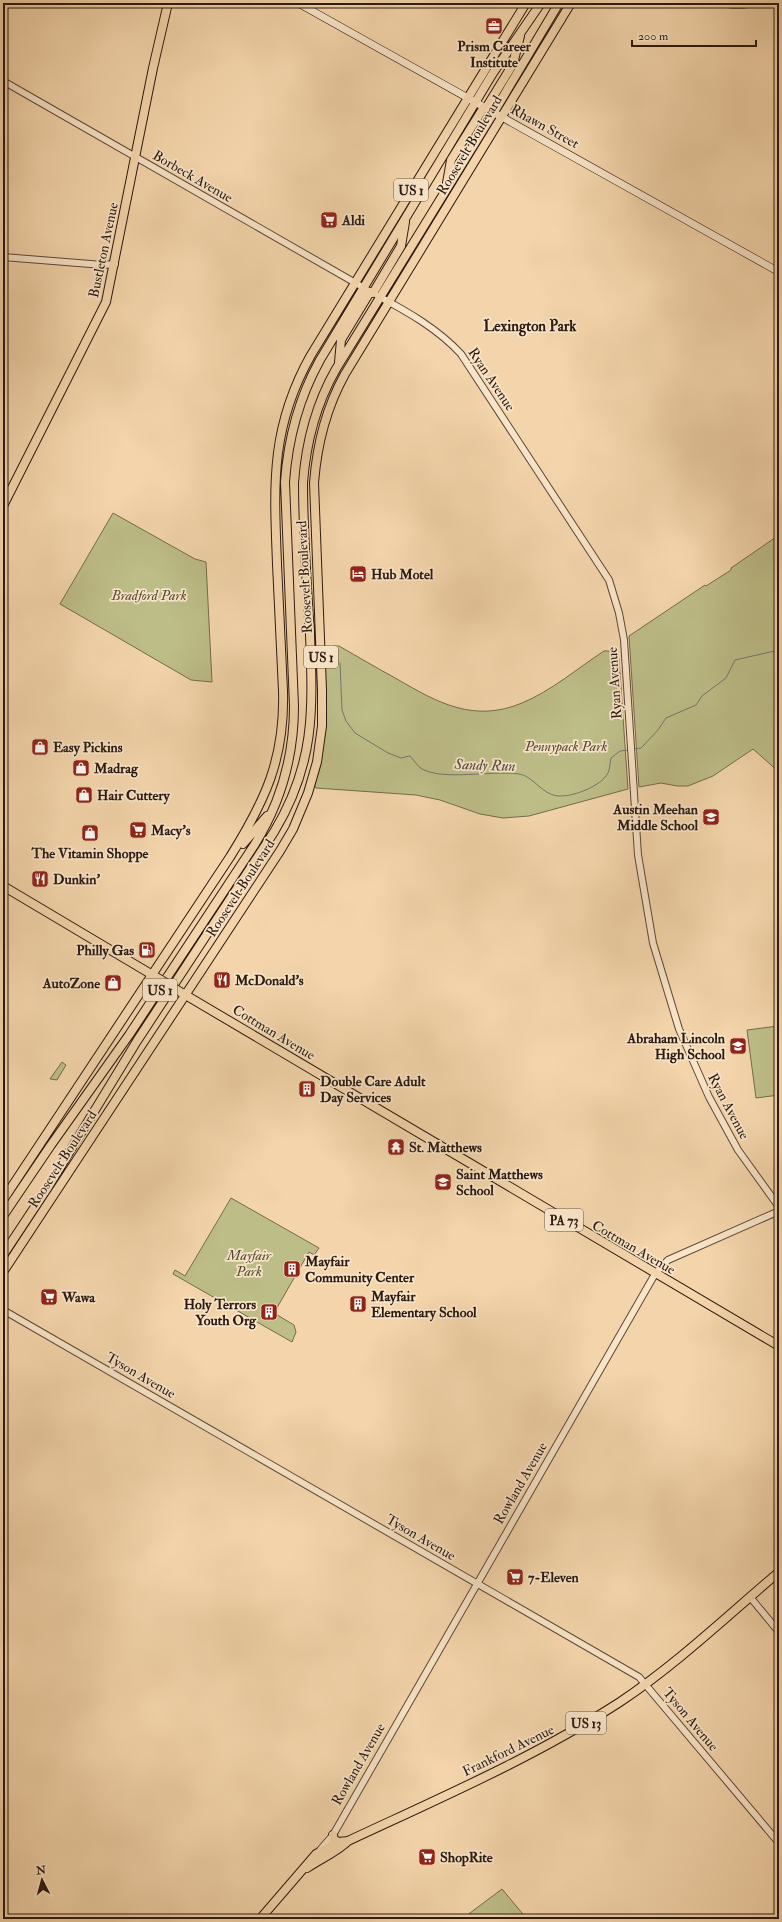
<svg xmlns="http://www.w3.org/2000/svg" width="782" height="1922" viewBox="0 0 782 1922" font-family="'IM FELL Double Pica',serif">
<rect width="100%" height="100%" fill="#f4d5ab"/>
<filter id="stains"><feTurbulence type="fractalNoise" baseFrequency=".005" numOctaves="4"/><feColorMatrix values="0 0 0 0 .2 0 0 0 0 .09 0 0 0 0 .02 0 0 0 .5 -.17"/></filter>
<radialGradient id="worn" r=".72"><stop offset=".6" stop-color="#630" stop-opacity="0"/><stop offset="1" stop-color="#630" stop-opacity=".3"/></radialGradient>
<path fill="#bdbd88" stroke="#746b4c" d="M113,513L195,559L206,562L212,682L191,680L60,604Z
M779,535V772L753,749L713,776L688,786H677L661,783L639,787L629,636L705,585L706,586L731,570V568Z
M334,646H339C358,657 377,668 397,679C438,703 474,723 522,703C551,691 578,668 604,651H613L619,659L628,789L529,816L503,818L480,814L440,800L416,795L316,788L314,784L324,653Z
M778,1026L779,1095L756,1098L747,1030Z
M62,1062L66,1065L57,1080L50,1079Z
M231,1198L319,1248L314,1255L309,1252L274,1313L294,1325L296,1332L292,1342L173,1274L175,1270L185,1276Z
M502,1889L527,1919H462Z"/>
<g fill="none" stroke-linecap="round" stroke-linejoin="round">
<path stroke="#6f786f" stroke-width="1" d="M340,663L342,710L346,721L355,733L388,753L401,758L410,756C414,760 417,766 422,769C444,781 492,770 519,774C534,776 543,797 561,796C575,796 601,786 608,773C610,769 610,762 611,758L620,751L629,750
M634,749L641,748L658,730L666,718L696,705L702,696L726,678L735,660L779,650"/>
<defs>
<path id="tertiary" d="M3,81L366,289
M3,257L103,265L115,264
M378,296C408,312 438,329 461,354L609,580L619,613L624,640L638,855L653,943L679,1029L709,1097L738,1150L779,1207
M3,1310L639,1677L779,1843
M750,1597L779,1632
M320,1850L333,1835L655,1274L668,1260L779,1211"/>
<path id="secondary" d="M298,3L779,272
M718,3L738,5L759,3"/>
<path id="primary" d="M3,506L106,302L153,68L168,3
M3,886L161,980
M177,990L779,1346
M333,1835L334,1840L339,1842
M307,1868C320,1859 337,1852 348,1841
M260,1919L316,1854L339,1842L348,1841C440,1798 535,1757 620,1702C677,1664 727,1616 779,1572"/>
<path id="trunk" d="M486,108L513,64L520,36
M447,183L451,160L484,107
M373,293L401,246L405,222
M339,362L341,340L370,292
M243,844L267,816
M3,1200L230,857C265,801 285,759 283,691C281,649 279,606 277,564C274,484 270,428 311,355L526,3
M3,1216L51,1145L129,1035L255,844C281,802 294,756 294,706L285,482C288,439 299,398 320,360L493,73L541,3
M3,1255L48,1187L137,1041L274,832C315,764 313,711 310,635C307,585 303,534 303,483C306,442 316,404 336,369L494,112L559,3
M3,1272L280,851L293,829L308,793L317,762L322,726V690L314,483C317,444 326,408 345,374L571,3"/>
</defs>
<use href="#tertiary" stroke="#5d4837" stroke-width="8"/>
<use href="#secondary" stroke="#2b1910" stroke-width="8"/>
<use href="#primary" stroke="#2b1910" stroke-width="10"/>
<use href="#trunk" stroke="#2b1910" stroke-width="10"/>
<use href="#tertiary" stroke="#f8e4c8" stroke-width="6"/>
<use href="#secondary" stroke="#f8e4c8" stroke-width="7"/>
<use href="#primary" stroke="#f4d5ab" stroke-width="8"/>
<use href="#trunk" stroke="#f4d5ab" stroke-width="8"/>
<defs>
<path id="primary-bridge" d="M161,980L177,990"/>
</defs>
<use href="#primary-bridge" stroke="#2b1910" stroke-width="10" stroke-linecap="butt"/>
<use href="#primary-bridge" stroke="#f4d5ab" stroke-width="8"/>
</g>
<defs>
<symbol id="office-square" viewBox="-11 -11 22 22"><rect x="-9" y="-9" width="18" height="18" rx="4" fill="#8f2418" stroke="#f8e4c8"/><path d="M-6-3h4V-5.5h4V-3h4V5H-6ZM-1-4.5V-3h2v-1.5ZM-6 0V1H6V0Z" fill="#fff"/></symbol>
<symbol id="supermarket-square" viewBox="-11 -11 22 22"><rect x="-9" y="-9" width="18" height="18" rx="4" fill="#8f2418" stroke="#f8e4c8"/><path d="M-6-5.5h2.5l.6 2H6L4.5 2H-2.5L-4.4-4H-6ZM-1.5 3.2a1.3 1.3 0 1 0 .1 0ZM3 3.2a1.3 1.3 0 1 0 .1 0Z" fill="#fff"/></symbol>
<symbol id="hotel-square" viewBox="-11 -11 22 22"><rect x="-9" y="-9" width="18" height="18" rx="4" fill="#8f2418" stroke="#f8e4c8"/><path d="M-6-4.5h1.5V1H6V5H4.5V3h-9V5H-6ZM-4 0a1.8 1.8 0 1 1 3.6 0ZM.5 0V-2.5h3Q6-2.5 6 0Z" fill="#fff"/></symbol>
<symbol id="shop-square" viewBox="-11 -11 22 22"><rect x="-9" y="-9" width="18" height="18" rx="4" fill="#8f2418" stroke="#f8e4c8"/><path d="M-5-2.5h2.3a2.7 3.5 0 0 1 5.4 0H5L5.5 6h-11ZM-1.5-2.5h3a1.5 2.3 0 0 0-3 0Z" fill="#fff"/></symbol>
<symbol id="school-square" viewBox="-11 -11 22 22"><rect x="-9" y="-9" width="18" height="18" rx="4" fill="#8f2418" stroke="#f8e4c8"/><path d="M0-5L7-2L0 1L-7-2ZM-4 1L0 2.5L4 1V4Q0 6-4 4Z" fill="#fff"/></symbol>
<symbol id="restaurant-square" viewBox="-11 -11 22 22"><rect x="-9" y="-9" width="18" height="18" rx="4" fill="#8f2418" stroke="#f8e4c8"/><path d="M-5-6h1v4h1v-4h1v4h1v-4h1v5L-1.5 .5V6h-2V.5L-5-1ZM5-6V6H3V1.5H1.5Q1.5-4 5-6Z" fill="#fff"/></symbol>
<symbol id="fuel-square" viewBox="-11 -11 22 22"><rect x="-9" y="-9" width="18" height="18" rx="4" fill="#8f2418" stroke="#f8e4c8"/><path d="M-5.5-6h7V0h2V4h1.3V-2.5L3-4.5l.8-.8L6-3V5H2.5V1h-1V6h-7ZM-4.2-4.7v3.2H.2V-4.7Z" fill="#fff"/></symbol>
<symbol id="building-square" viewBox="-11 -11 22 22"><rect x="-9" y="-9" width="18" height="18" rx="4" fill="#8f2418" stroke="#f8e4c8"/><path d="M-4-6H4V6H1V3H-1V6H-4ZM-2.5-4.3h1.7v1.8h-1.7ZM.8-4.3h1.7v1.8H.8ZM-2.5-1h1.7V.8h-1.7ZM.8-1h1.7V.8H.8Z" fill="#fff"/></symbol>
<symbol id="temple-square" viewBox="-11 -11 22 22"><rect x="-9" y="-9" width="18" height="18" rx="4" fill="#8f2418" stroke="#f8e4c8"/><path d="M0-6L5-2H3V0L6.5 2.5H4V6H1.5V3h-3V6H-4V2.5H-6.5L-3 0V-2H-5Z" fill="#fff"/></symbol>
</defs>
<g fill-rule="evenodd">
<use href="#office-square" x="484" y="16" width="20" height="20"/>
<use href="#supermarket-square" x="319" y="210" width="20" height="20"/>
<use href="#hotel-square" x="348" y="564" width="20" height="20"/>
<use href="#shop-square" x="30" y="737" width="20" height="20"/>
<use href="#shop-square" x="71" y="758" width="20" height="20"/>
<use href="#shop-square" x="74" y="785" width="20" height="20"/>
<use href="#school-square" x="701" y="807" width="20" height="20"/>
<use href="#supermarket-square" x="128" y="820" width="20" height="20"/>
<use href="#shop-square" x="80" y="823" width="20" height="20"/>
<use href="#restaurant-square" x="30" y="869" width="20" height="20"/>
<use href="#fuel-square" x="137" y="940" width="20" height="20"/>
<use href="#restaurant-square" x="212" y="970" width="20" height="20"/>
<use href="#shop-square" x="103" y="973" width="20" height="20"/>
<use href="#school-square" x="728" y="1036" width="20" height="20"/>
<use href="#building-square" x="297" y="1079" width="20" height="20"/>
<use href="#temple-square" x="386" y="1137" width="20" height="20"/>
<use href="#school-square" x="433" y="1172" width="20" height="20"/>
<use href="#building-square" x="282" y="1259" width="20" height="20"/>
<use href="#supermarket-square" x="39" y="1287" width="20" height="20"/>
<use href="#building-square" x="348" y="1294" width="20" height="20"/>
<use href="#building-square" x="259" y="1302" width="20" height="20"/>
<use href="#supermarket-square" x="505" y="1567" width="20" height="20"/>
<use href="#supermarket-square" x="417" y="1847" width="20" height="20"/>
</g>
<g text-anchor="middle" stroke-width="3.5" stroke-linejoin="round" paint-order="stroke">
<g fill="#f8e4c8" stroke="#685647" stroke-width="1">
<rect x="394" y="179" width="34" height="22" rx="3"/>
<rect x="304" y="646" width="34" height="22" rx="3"/>
<rect x="143" y="979" width="34" height="22" rx="3"/>
<rect x="545" y="1209" width="38" height="22" rx="3"/>
<rect x="566" y="1712" width="40" height="22" rx="3"/>
</g>
<g font-size="13" font-weight="bold" fill="#2b1910">
<text x="411" y="195">US 1</text>
<text x="321" y="662">US 1</text>
<text x="160" y="995">US 1</text>
<text x="564" y="1225">PA 73</text>
<text x="586" y="1728">US 13</text>
</g>
<g font-size="14" font-weight="bold" fill="#2b1910" stroke="#f8e4c8" text-anchor="start">
<text x="494" y="51" text-anchor="middle">Prism Career<tspan x="494" dy="16">Institute</tspan></text>
<text x="342" y="225">Aldi</text>
<text x="371" y="579">Hub Motel</text>
<text x="53" y="752">Easy Pickins</text>
<text x="94" y="773">Madrag</text>
<text x="97" y="800">Hair Cuttery</text>
<text x="698" y="814" text-anchor="end">Austin Meehan<tspan x="698" dy="16">Middle School</tspan></text>
<text x="151" y="835">Macy's</text>
<text x="90" y="858" text-anchor="middle">The Vitamin Shoppe</text>
<text x="53" y="884">Dunkin'</text>
<text x="134" y="955" text-anchor="end">Philly Gas</text>
<text x="235" y="985">McDonald's</text>
<text x="100" y="988" text-anchor="end">AutoZone</text>
<text x="725" y="1043" text-anchor="end">Abraham Lincoln<tspan x="725" dy="16">High School</tspan></text>
<text x="320" y="1086">Double Care Adult<tspan x="320" dy="16">Day Services</tspan></text>
<text x="409" y="1152">St. Matthews</text>
<text x="456" y="1179">Saint Matthews<tspan x="456" dy="16">School</tspan></text>
<text x="305" y="1266">Mayfair<tspan x="305" dy="16">Community Center</tspan></text>
<text x="371" y="1301">Mayfair<tspan x="371" dy="16">Elementary School</tspan></text>
<text x="62" y="1302">Wawa</text>
<text x="256" y="1309" text-anchor="end">Holy Terrors<tspan x="256" dy="16">Youth Org</tspan></text>
<text x="528" y="1582">7-Eleven</text>
<text x="440" y="1862">ShopRite</text>
</g>
<g font-size="14" fill="#2b1910" stroke="#f8e4c8">
<text transform="translate(545 126) rotate(29)" y="5">Rhawn Street</text>
<text transform="translate(469 145) rotate(-59)" y="5">Roosevelt Boulevard</text>
<text transform="translate(193 176) rotate(30)" y="5">Borbeck Avenue</text>
<text transform="translate(103 250) rotate(-78)" y="5">Bustleton Avenue</text>
<text transform="translate(492 379) rotate(56)" y="5">Ryan Avenue</text>
<text transform="translate(304 577) rotate(-93)" y="5">Roosevelt Boulevard</text>
<text transform="translate(614 683) rotate(-94)" y="5">Ryan Avenue</text>
<text transform="translate(240 888) rotate(-57)" y="5">Roosevelt Boulevard</text>
<text transform="translate(274 1032) rotate(31)" y="5">Cottman Avenue</text>
<text transform="translate(729 1106) rotate(62)" y="5">Ryan Avenue</text>
<text transform="translate(62 1159) rotate(-57)" y="5">Roosevelt Boulevard</text>
<text transform="translate(634 1247) rotate(30)" y="5">Cottman Avenue</text>
<text transform="translate(141 1375) rotate(30)" y="5">Tyson Avenue</text>
<text transform="translate(520 1483) rotate(-60)" y="5">Rowland Avenue</text>
<text transform="translate(421 1537) rotate(30)" y="5">Tyson Avenue</text>
<text transform="translate(691 1719) rotate(50)" y="5">Tyson Avenue</text>
<text transform="translate(508 1750) rotate(-26)" y="5">Frankford Avenue</text>
<text transform="translate(358 1764) rotate(-60)" y="5">Rowland Avenue</text>
</g>
<g font-size="14" font-style="italic" fill="#574a34" stroke="#f8e4c8">
<text x="149" y="600">Bradford Park</text>
<text x="566" y="751">Pennypack Park</text>
<text x="249" y="1260">Mayfair<tspan x="249" dy="16">Park</tspan></text>
</g>
<g font-size="15" font-weight="bold" fill="#2b1910" stroke="#f8e4c8">
<text x="530" y="331">Lexington Park</text>
</g>
<g font-size="15" font-style="italic" fill="#4d4940" stroke="#f8e4c8">
<text transform="translate(485 765) rotate(2)" y="5">Sandy Run</text>
</g>
</g>
<rect width="782" height="1922" fill="none" stroke="#f4d5ab" stroke-width="16"/>
<rect x="4" y="4" width="774" height="1914" fill="none" stroke="#2b1910" stroke-width="2"/>
<rect x="8" y="8" width="766" height="1906" fill="none" stroke="#2b1910"/>
<g transform="translate(42 1880) rotate(354)" stroke="#f8e4c8" stroke-width="3" paint-order="stroke">
<path d="M0-3L7 15L0 10L-7 15Z" fill="#2b1910"/>
<text y="-6" font-size="11" font-weight="bold" text-anchor="middle" fill="#2b1910">N</text>
</g>
<path d="M632 40v6h124v-6" fill="none" stroke="#2b1910" stroke-width="2"/>
<text x="638" y="40" font-size="12" fill="#2b1910" stroke="#f8e4c8" stroke-width="3" paint-order="stroke">200 m</text>
<rect width="100%" height="100%" filter="url(#stains)"/>
<rect width="100%" height="100%" fill="url(#worn)"/>
</svg>
